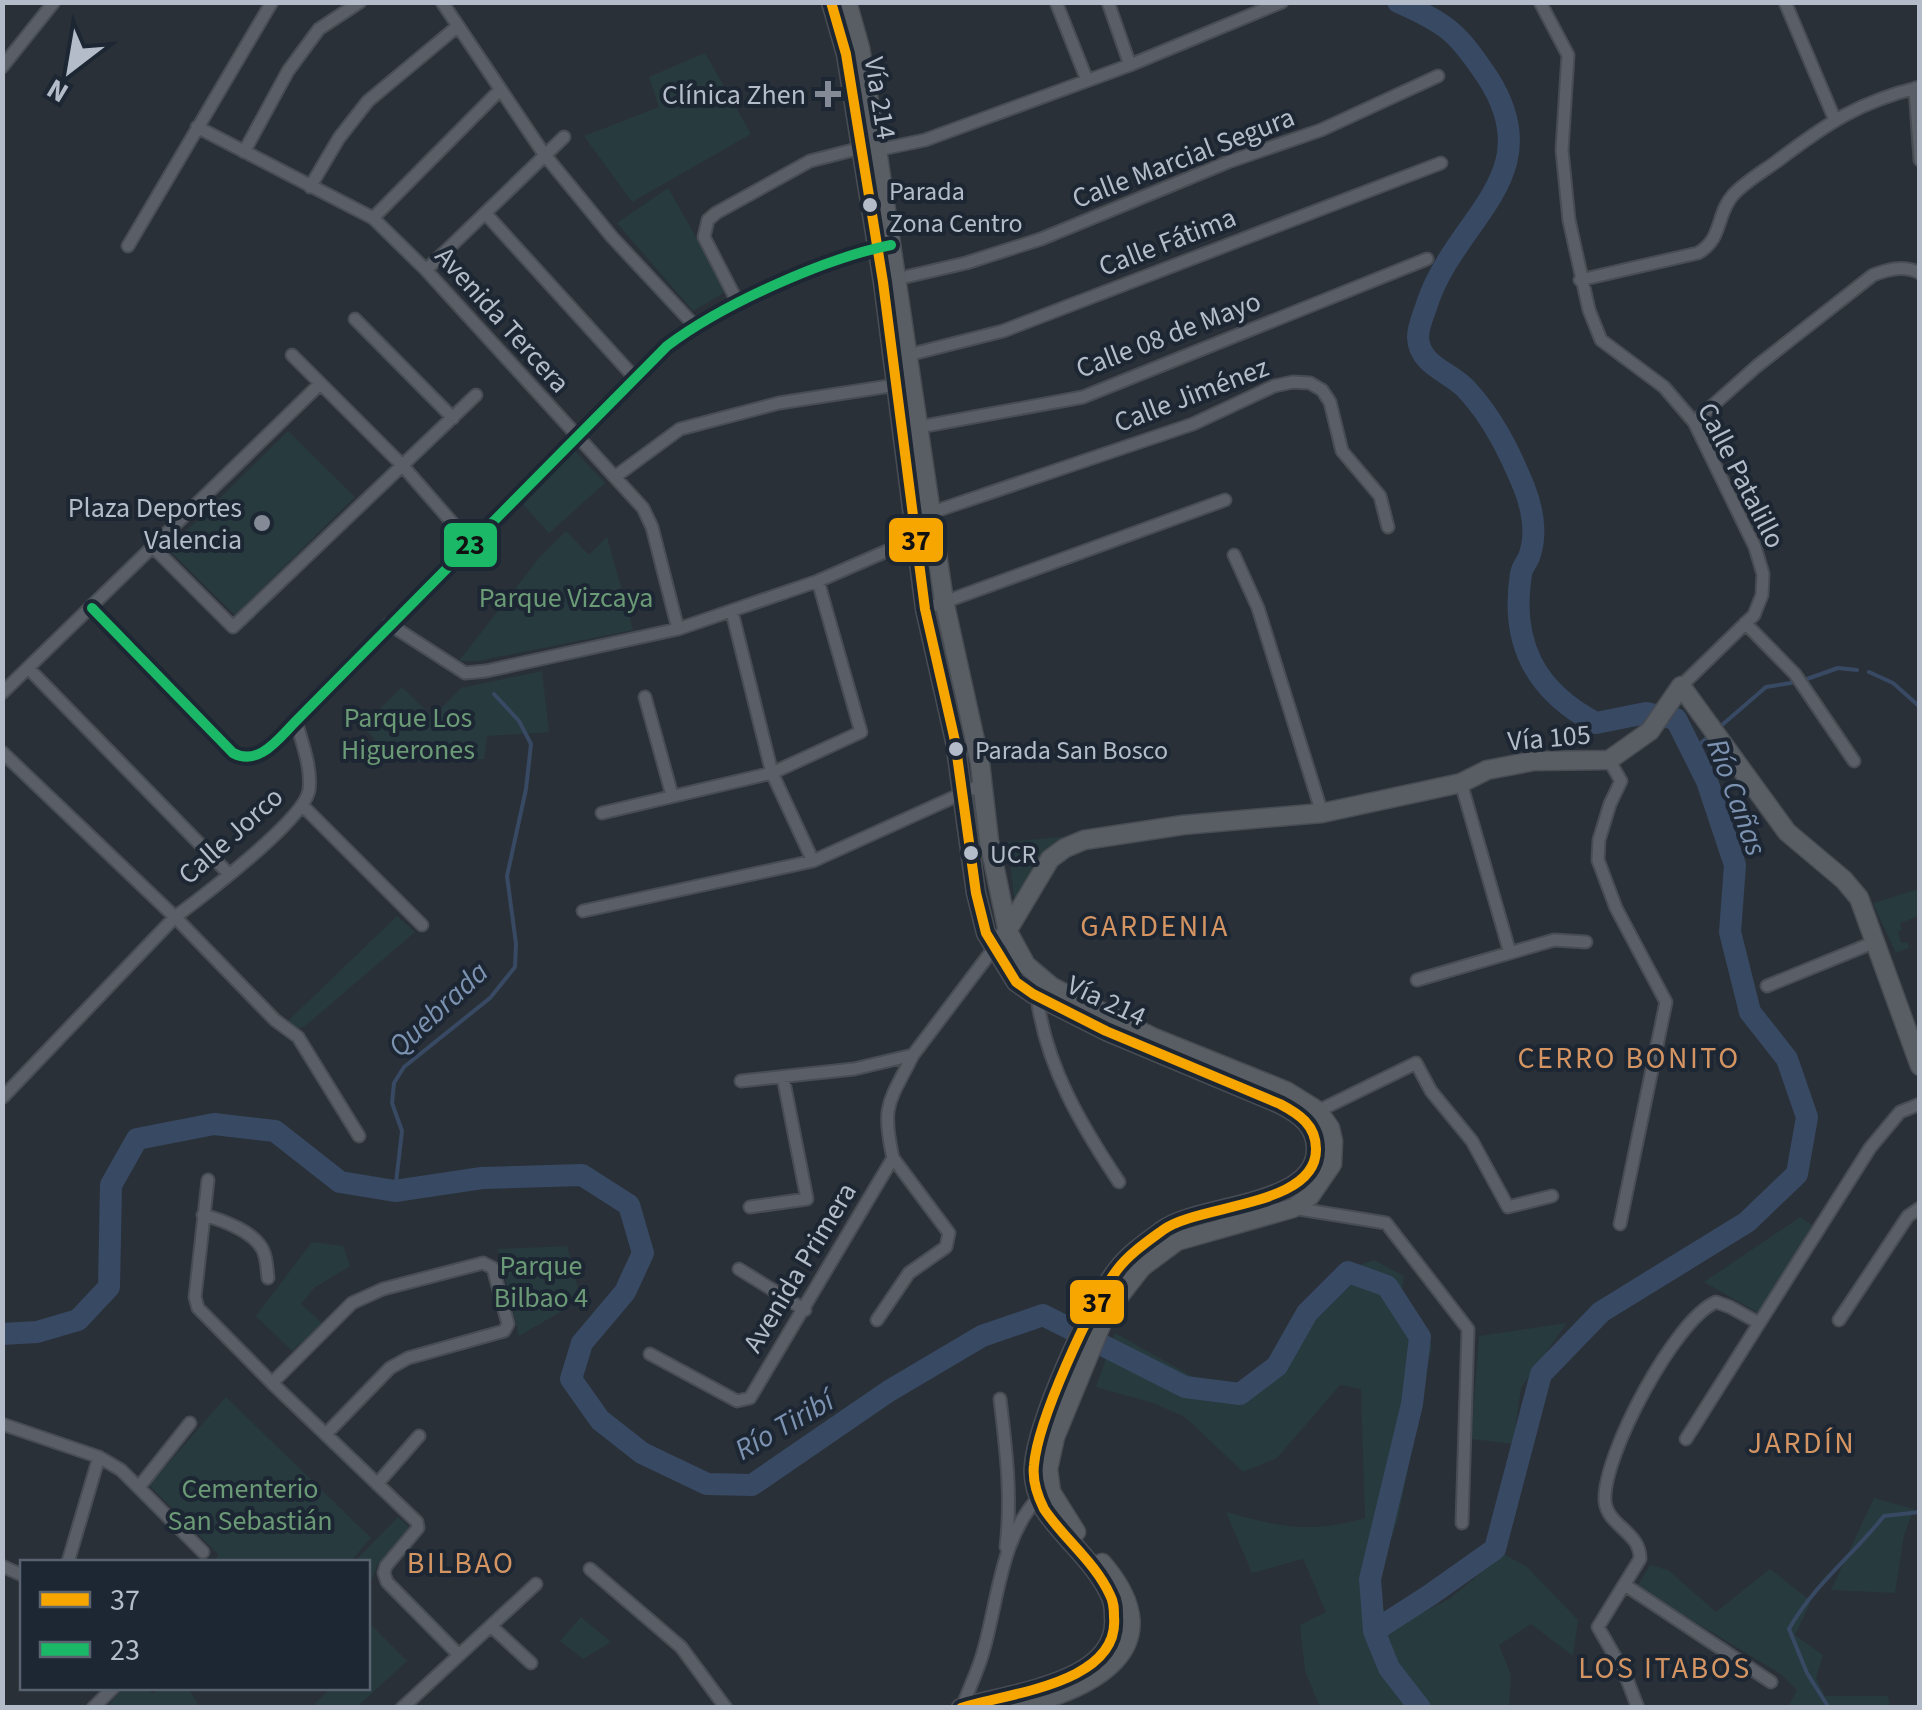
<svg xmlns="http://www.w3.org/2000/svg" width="1922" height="1710" viewBox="0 0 1922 1710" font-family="'Source Sans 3',sans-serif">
<rect width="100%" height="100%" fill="#2a3038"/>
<path fill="#273a3e" d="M705,53L751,134L632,202L584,136L659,107L649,77Z
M668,188L727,291L693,311L617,223Z
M288,431L355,497L235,615L168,549Z
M575,451L605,483L549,533L520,501Z
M566,531L589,555L607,537L633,630L478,661H459L539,558Z
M542,671L549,732L487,736L484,759L394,762L363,726L402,687L433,717L461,688Z
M1070,836L1048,853L1015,908L1008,842Z
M1919,889V916L1900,923L1902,930L1898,931L1901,943L1907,942L1909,948L1896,953L1873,903Z
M397,916L415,932L305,1026L299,1028L288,1021Z
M1800,1217L1812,1225L1760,1314L1704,1282Z
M312,1242L343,1246L350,1266L314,1288L301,1304L323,1324L292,1351L256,1316Z
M567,1246L581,1300L519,1336L498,1249Z
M1374,1260L1404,1276L1402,1291L1432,1346L1398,1519L1363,1619L1406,1621L1449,1599L1504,1554L1527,1567L1578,1620L1573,1656L1531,1624L1499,1645L1511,1675L1509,1707H1320L1305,1671L1300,1625L1326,1612L1303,1559L1252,1573L1226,1512C1280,1527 1310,1534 1365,1518L1361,1389L1340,1385L1277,1458L1243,1472L1185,1417L1153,1403L1096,1387L1115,1333L1236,1401C1249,1387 1263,1374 1274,1359C1307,1317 1319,1276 1374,1260Z
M1567,1323L1521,1388L1513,1444L1471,1439L1479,1336Z
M226,1397L371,1538L350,1562H213L219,1555L149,1485Z
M1874,1498L1914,1509L1904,1535L1895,1593L1831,1590Z
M398,1517L412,1529L378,1564L368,1588V1562H354Z
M1650,1565L1668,1570L1716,1612L1770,1569L1811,1601L1795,1635L1823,1655L1816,1678L1825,1696H1888L1890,1707H1788L1797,1690L1781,1674L1637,1587Z
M581,1617L611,1642L583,1659L560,1641Z
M368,1622L407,1661L357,1707H312L328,1691V1688H368Z
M123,1688H146L153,1694L160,1688H188L200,1707H107Z"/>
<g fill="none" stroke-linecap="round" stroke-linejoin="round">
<path stroke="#384963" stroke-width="4" d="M1869,672L1893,683L1920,707
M1807,679L1838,668L1857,670
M1722,725L1766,687L1791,683
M1692,751L1709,736
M395,1191L402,1131L392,1103L394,1083L404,1067L490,998L515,967L516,944L507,876L526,789L531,744L519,721L494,694
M1829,1708L1807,1673L1789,1629C1813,1586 1854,1554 1884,1516L1920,1512"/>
<path stroke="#384963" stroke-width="22" d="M2,1334L37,1332L78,1320L109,1287L111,1185L137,1139L214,1124L275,1131L340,1182L395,1191L482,1178L582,1175L629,1205L643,1253L625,1292L582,1343L571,1379L600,1420L642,1453L707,1484L752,1485L889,1391L982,1336L1043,1315L1185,1387L1240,1394L1277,1366L1307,1313L1348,1272L1387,1286L1420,1337L1412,1404L1370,1579L1374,1631L1389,1668L1420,1708
M1374,1631L1430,1595L1495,1549L1541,1374L1601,1312L1747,1222L1797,1174L1807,1117L1787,1059L1750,1012L1730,932L1735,865L1707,781L1676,719L1646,713L1596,723C1535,691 1510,643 1521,574C1522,566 1528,562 1530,554C1537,533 1532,507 1524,487C1510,453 1493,418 1467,390C1451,372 1419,366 1418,337C1418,325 1425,312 1428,301C1458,216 1550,175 1488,78C1458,33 1448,24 1398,2"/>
<defs>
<path id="street" d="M442,2L544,154L612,237L694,325
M1056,2L1087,80
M1108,2L1130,65
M1540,2L1568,55L1562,150L1569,220L1589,310L1601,340L1664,387L1694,422L1755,547L1763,574L1762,595L1754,615L1681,686
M1785,2L1835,120
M2,67L54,2
M1915,88L1920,160
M197,127L373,218L426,270L643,508L652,527L678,629
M244,152L288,71L319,29L360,2
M310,187L339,138L368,101L458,26
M485,213L634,377
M373,218L500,90
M128,246L272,2
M426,270L564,137
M892,280L966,263L1041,239L1228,162L1321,130L1438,76
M1580,280L1698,253C1723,239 1716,214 1733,195C1745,182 1762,172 1776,162C1826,124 1858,102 1920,87
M738,303L704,237L708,220L716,213L810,161L861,148L877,150L925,140L1130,65L1282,2
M355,319L453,418
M292,355L402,465L470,543
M908,355L1003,331L1441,163
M1694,422L1757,366L1873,275C1889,269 1904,265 1920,273
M919,427L1083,397L1427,259
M616,476L680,429L779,403L903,384
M930,513L1193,424L1274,386L1293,382L1310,383L1322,390L1330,402L1342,451L1380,496L1388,527
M154,548L233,627L476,395
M1234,555L1258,608L1322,813
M92,608L233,753C259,767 279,738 296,721L667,346C719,307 818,260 882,247
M925,609L1225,500
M732,612L772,773L813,861
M1745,623L1795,674L1854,761
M389,624L465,673L486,671L678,629L818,581L919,537
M30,670L229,874
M2,693L320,384
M645,697L672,795
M2,752L175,917C202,897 305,819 309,790C312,768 302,743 296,721
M1609,760L1621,781L1610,804L1599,840L1598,860L1616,908L1666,1002L1620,1224
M1461,783L1510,953
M303,806L422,925
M602,813L772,773L861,732L818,581
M583,911L813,861L983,784
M1417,980L1554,940L1586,942
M1767,986L1875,942
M1037,997C1046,1066 1081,1125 1119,1182
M741,1081L854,1069L913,1055L994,948
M3,1097L175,917L275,1020L298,1037L359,1136
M1318,1111L1416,1063L1431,1091L1472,1141L1508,1207L1552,1196
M208,1180L195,1297L198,1308L272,1383L417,1522L418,1528L386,1566L384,1573L387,1582L459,1655
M750,1207L807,1199L783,1077
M1293,1208L1386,1223L1468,1329L1462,1523
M203,1215C222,1220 257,1232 264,1253C267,1261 267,1270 268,1278
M739,1269L805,1310
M877,1320L909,1273L946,1247L949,1233L893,1158
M1839,1320L1908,1216L1920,1208
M650,1354L737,1401L750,1398L893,1158C881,1104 889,1103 913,1055
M272,1383L352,1303L383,1289L483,1263L493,1268L508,1324L504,1331L408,1358L390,1368L326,1434
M1000,1399C1006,1449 1012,1496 1006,1547
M2,1424L99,1457L121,1470L203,1552
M1686,1439L1870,1148L1900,1112L1920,1104
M377,1484L419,1436
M139,1487L190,1423
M68,1562L99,1457
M2,1566L22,1575
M590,1569L681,1647L726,1708
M1625,1585L1771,1682
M491,1626L531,1663
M93,1708L113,1688
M402,1708L536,1584
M962,1708C969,1688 979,1669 984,1649C998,1599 1001,1538 1038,1498
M1638,1708L1625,1674L1598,1627L1640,1559C1641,1532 1607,1526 1605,1501C1602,1457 1675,1319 1716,1302L1730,1307L1759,1323"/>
<path id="secondary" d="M831,2L846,54L883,282L925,609L955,741L976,893L986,933L1016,982L1033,994L1106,1031L1280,1104C1299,1114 1316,1125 1316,1149C1317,1207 1198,1204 1163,1230C1148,1241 1129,1254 1117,1270C1089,1307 1038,1420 1034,1465C1032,1481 1037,1495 1044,1509C1064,1539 1095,1562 1110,1595C1114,1602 1114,1609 1114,1617C1120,1684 1007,1693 961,1708
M847,2L860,48L877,150L944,601L980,763L989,841L1008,932L1026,965L1052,987L1152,1037L1286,1091L1318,1111L1330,1128L1333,1141L1332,1164L1310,1196L1293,1208L1177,1241L1142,1267L1106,1313L1055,1437L1048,1469L1051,1492L1076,1532
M1004,936L1050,859L1065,848L1084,840L1183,825L1322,813L1461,783L1487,770L1534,761L1609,760L1650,731L1681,686L1787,832L1844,880L1859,898L1920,1066
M1013,1708C1089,1690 1177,1650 1102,1563"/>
</defs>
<use href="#street" stroke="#484c53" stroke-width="15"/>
<use href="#secondary" stroke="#484c53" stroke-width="21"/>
<use href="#street" stroke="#5a5e66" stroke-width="11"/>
<use href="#secondary" stroke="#595d64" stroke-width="18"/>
<defs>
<path id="bus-1" d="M831,2L846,54L883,282L925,609L955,741L976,893L986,933L1016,982L1033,994L1106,1031L1280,1104C1299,1114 1316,1125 1316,1149C1317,1207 1198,1204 1163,1230C1148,1241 1129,1254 1117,1270C1089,1307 1038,1420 1034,1465C1032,1481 1037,1495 1044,1509C1064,1539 1095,1562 1110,1595C1114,1602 1114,1609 1114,1617C1120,1684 1007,1693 961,1708"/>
<path id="bus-2" d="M92,608L233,753C259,767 279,738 296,721L667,346C723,304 823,259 891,245"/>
</defs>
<use href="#bus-1" stroke="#1d2633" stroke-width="18"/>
<use href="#bus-2" stroke="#1d2633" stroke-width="18"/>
<use href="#bus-1" stroke="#f7a600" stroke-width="10"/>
<use href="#bus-2" stroke="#1ab867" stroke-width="10"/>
</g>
<g fill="#848b96" stroke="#1d2633" stroke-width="4">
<path d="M823 79h10v10h10v10h-10v10h-10v-10h-10v-10h10z"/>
<circle cx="262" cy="523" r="10"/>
</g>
<g fill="#b4bcc9" stroke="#1d2633" stroke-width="4">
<circle cx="870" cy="205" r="9"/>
<circle cx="956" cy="749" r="9"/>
<circle cx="971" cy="853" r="9"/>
</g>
<g text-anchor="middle" stroke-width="8" stroke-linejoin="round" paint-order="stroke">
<g font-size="26" fill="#b4bcc9" stroke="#1d2633" text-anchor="start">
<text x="889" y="200">Parada<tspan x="889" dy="32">Zona Centro</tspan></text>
<text x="975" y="759">Parada San Bosco</text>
<text x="990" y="863">UCR</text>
</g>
<g font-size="28" fill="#b4bcc9" stroke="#1d2633" text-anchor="end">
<text x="806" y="104">Clínica Zhen</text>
<text x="242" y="517">Plaza Deportes<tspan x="242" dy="32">Valencia</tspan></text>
</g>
<g font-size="28" fill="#b4bcc9" stroke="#1d2633">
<text transform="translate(881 98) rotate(81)" y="10">Vía 214</text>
<text transform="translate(1183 157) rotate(-21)" y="10">Calle Marcial Segura</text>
<text transform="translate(1167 241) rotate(-21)" y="10">Calle Fátima</text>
<text transform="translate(503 319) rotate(48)" y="10">Avenida Tercera</text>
<text transform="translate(1168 334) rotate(-21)" y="10">Calle 08 de Mayo</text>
<text transform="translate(1191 394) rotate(-21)" y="10">Calle Jiménez</text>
<text transform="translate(1742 475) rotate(63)" y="10">Calle Patalillo</text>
<text transform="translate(1549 737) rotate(-5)" y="10">Vía 105</text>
<text transform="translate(230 835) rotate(-42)" y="10">Calle Jorco</text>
<text transform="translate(1107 1000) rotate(25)" y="10">Vía 214</text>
<text transform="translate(799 1267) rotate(-59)" y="10">Avenida Primera</text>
</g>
<g font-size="28" fill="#6b9a76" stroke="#1d2633">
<text x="566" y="607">Parque Vizcaya</text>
<text x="408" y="727">Parque Los<tspan x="408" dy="32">Higuerones</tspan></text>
<text x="541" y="1275">Parque<tspan x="541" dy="32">Bilbao 4</tspan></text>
<text x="250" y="1498">Cementerio<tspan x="250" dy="32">San Sebastián</tspan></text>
</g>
<g font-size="30" font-style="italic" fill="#7c92b1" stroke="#1d2633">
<text transform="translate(1737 797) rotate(70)" y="10">Río Cañas</text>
<text transform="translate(438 1009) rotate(-43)" y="10">Quebrada</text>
<text transform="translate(784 1425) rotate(-30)" y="10">Río Tiribí</text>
</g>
<g font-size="30" letter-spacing="2.5" fill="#d59563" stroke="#1d2633">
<text x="1155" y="936">GARDENIA</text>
<text x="1629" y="1068">CERRO BONITO</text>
<text x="1802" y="1453">JARDÍN</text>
<text x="461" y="1573">BILBAO</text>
<text x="1665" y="1678">LOS ITABOS</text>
</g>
</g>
<g stroke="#1d2633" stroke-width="4">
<rect x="887" y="516" width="58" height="48" rx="10" fill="#f7a600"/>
<rect x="442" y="521" width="57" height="48" rx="10" fill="#1ab867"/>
<rect x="1068" y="1278" width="58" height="48" rx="10" fill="#f7a600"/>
</g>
<g font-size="28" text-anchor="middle" font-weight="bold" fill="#111">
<text x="916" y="550">37</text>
<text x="470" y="554">23</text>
<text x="1097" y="1312">37</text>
</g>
<rect width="1922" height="1710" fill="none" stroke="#b4bcc9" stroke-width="10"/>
<rect x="20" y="1560" width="350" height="130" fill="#1d2633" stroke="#59626f" stroke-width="2.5"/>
<rect x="40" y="1592" width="50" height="15" fill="#f7a600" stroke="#59626f" stroke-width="2.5"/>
<text x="110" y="1610" font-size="30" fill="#b4bcc9">37</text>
<rect x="40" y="1642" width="50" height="15" fill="#1ab867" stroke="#59626f" stroke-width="2.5"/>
<text x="110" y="1660" font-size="30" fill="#b4bcc9">23</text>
<g transform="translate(70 70) rotate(211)" stroke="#1d2633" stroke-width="8" paint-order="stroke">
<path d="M0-8L18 38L0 25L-18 38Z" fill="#b4bcc9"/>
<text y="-15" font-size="28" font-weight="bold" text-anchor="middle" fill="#b4bcc9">N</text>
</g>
</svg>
